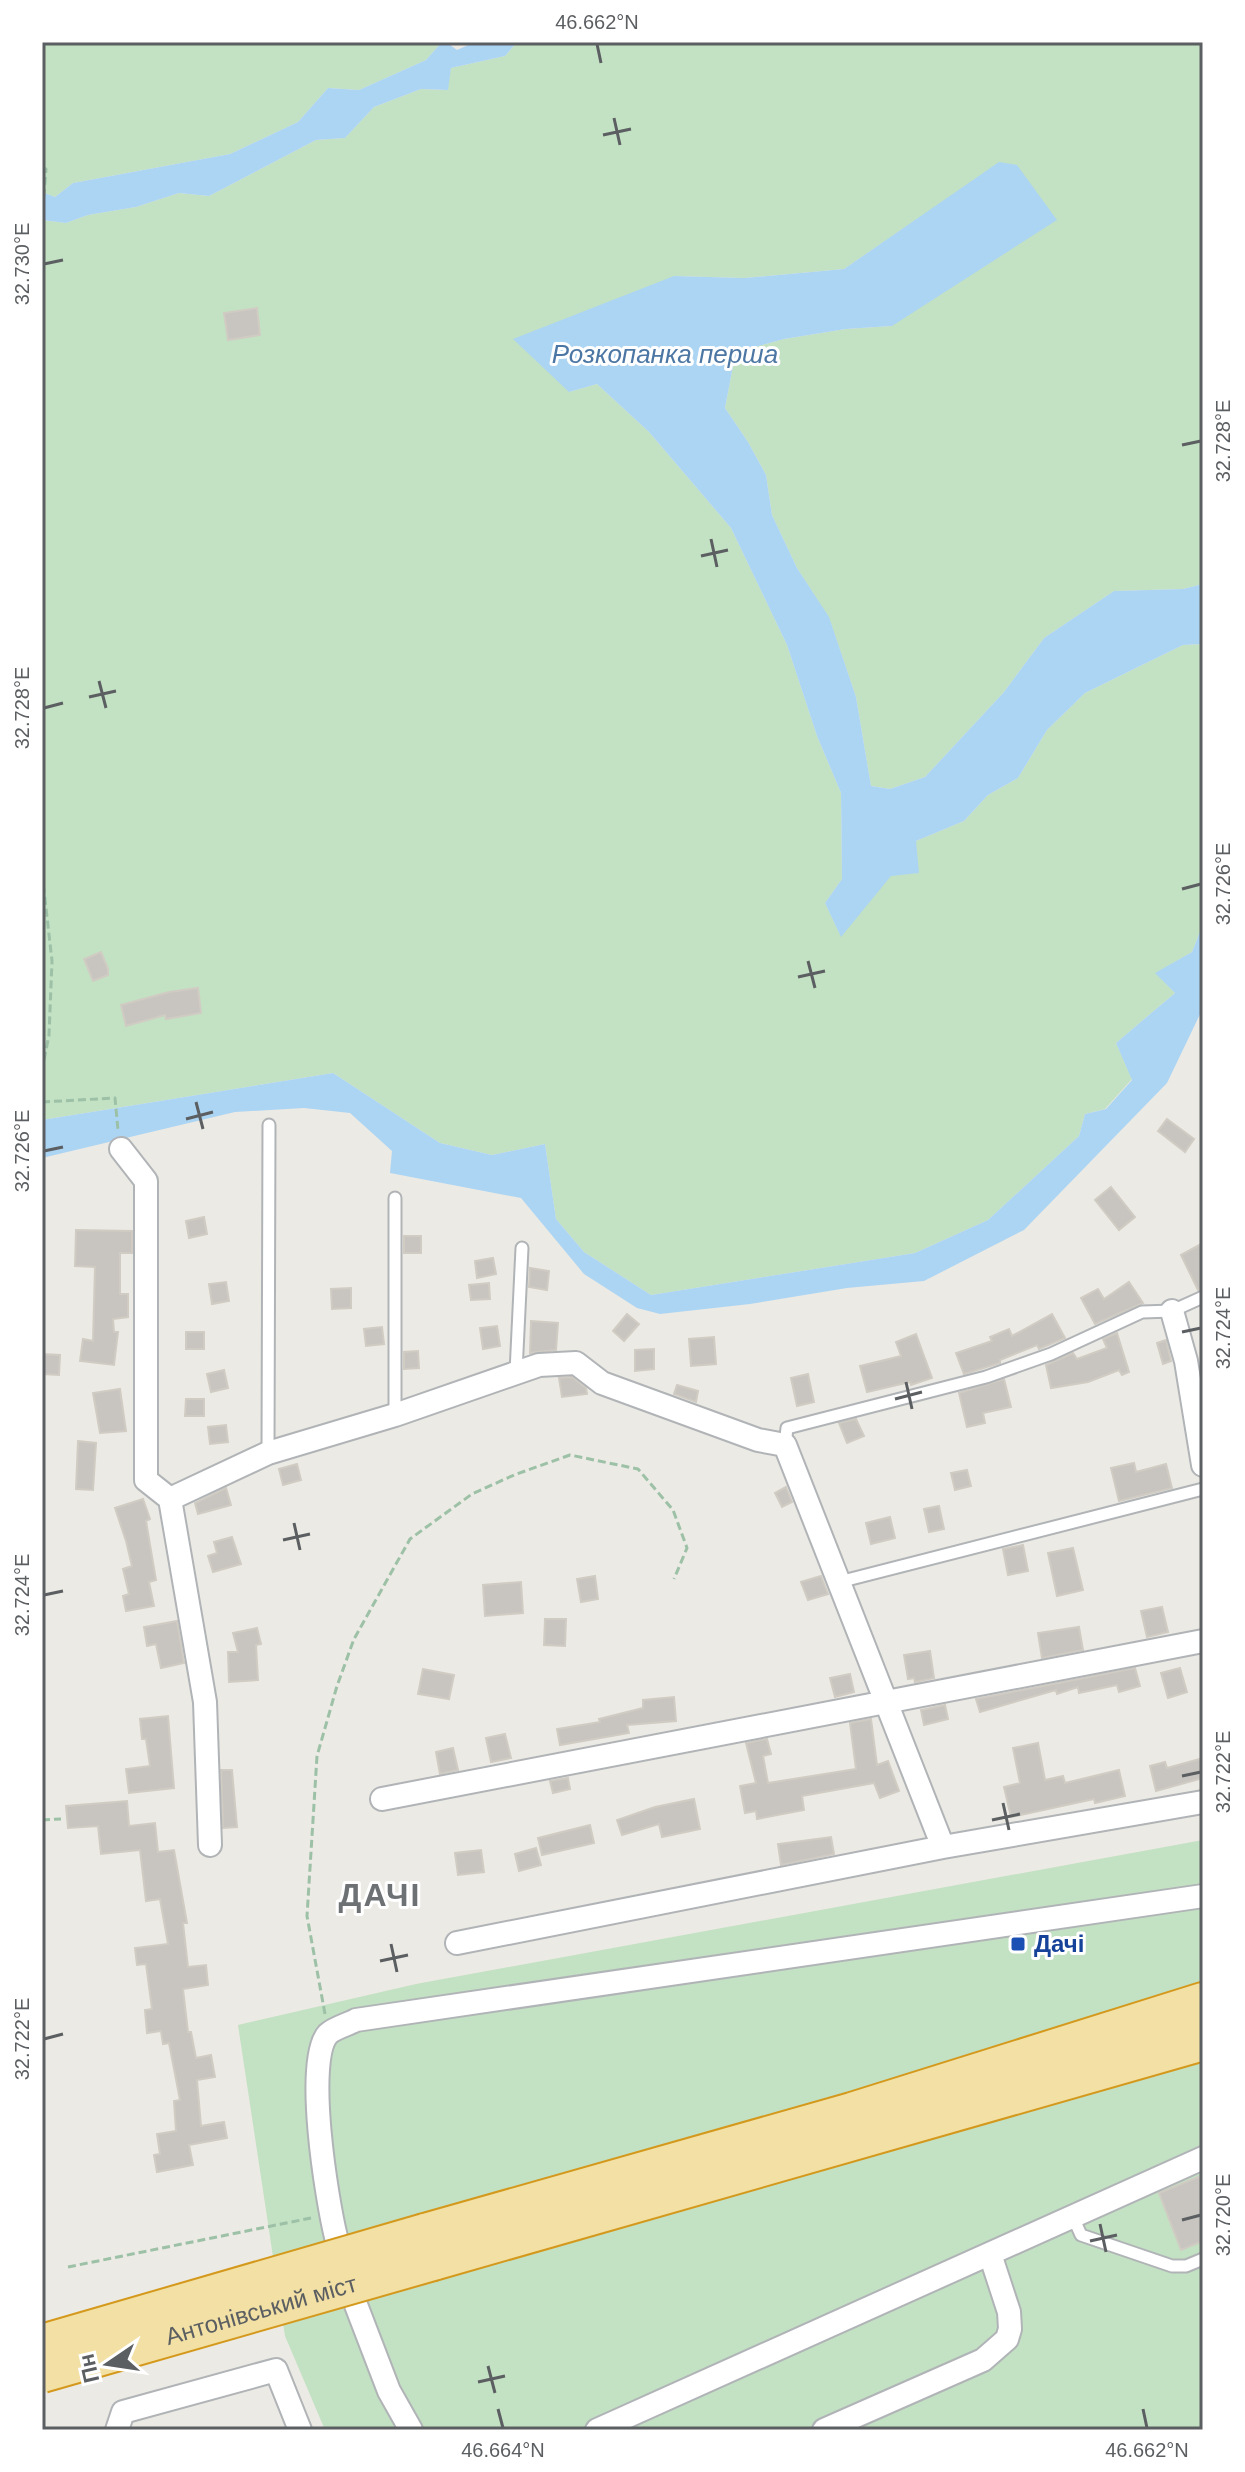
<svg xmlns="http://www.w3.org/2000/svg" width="1245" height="2472" viewBox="0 0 1245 2472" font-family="Arial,sans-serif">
<rect width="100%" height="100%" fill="#eceae4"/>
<path fill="#c3e1c3" d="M42,42H442L426,60L359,90L328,88L298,122L230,154L73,183L55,197L42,192Z
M517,42H1203V584L1183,589L1114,591L1044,638L1004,692L925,777L890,789L871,786L856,697L829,618L797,568L772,515L766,475L748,442L725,408L733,366L743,350L784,339L846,329L892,326L999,163L844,269L744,278L674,276L569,392L597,384L649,432L731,528L787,645L817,736L841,793L842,879L825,903L841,936L916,841L964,821L988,795L1018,778L1047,730L1085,693L1183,645L1203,644V924L1192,952L1156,973L1175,993L1116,1043L1132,1079L1105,1109L1085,1114L1079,1136L988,1220L915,1253L651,1295L584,1252L556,1219L545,1144L492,1155L440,1143L333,1073L42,1120V1001L45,981L42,917V220L66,223L88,215L136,207L179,193L209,196L316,140L345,138L374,107L421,89L447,90L451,68L505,56Z
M1203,1840V2430H325L285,2336L238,2025L416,1984Z"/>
<path fill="#acd5f4" d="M442,42H446L457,50L475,42H517L505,56L451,68L448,90L421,89L374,107L345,138L316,140L209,196L179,193L136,207L88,215L66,223L42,220V192L55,197L73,183L230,154L298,122L328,88L359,90L426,60Z
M999,162L1017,165L1057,220L892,326L846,329L784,339L744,350L733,366L725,408L748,442L766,475L772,515L797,568L829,617L856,697L871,786L890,789L925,777L1004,692L1044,638L1114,591L1183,589L1203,584V644L1183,645L1085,693L1047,730L1018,778L988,795L964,821L916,841L919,873L891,876L841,937L825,903L842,879L841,793L817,736L787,645L731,528L649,432L597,384L569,392L513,339L674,276L744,278L844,269Z
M1203,924V1008L1167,1083L1024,1230L924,1281L847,1288L750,1304L660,1314L637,1308L584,1274L521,1198L390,1173L392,1151L350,1113L304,1108L235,1112L42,1158V1120L333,1073L440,1143L492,1155L545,1144L556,1219L584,1252L651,1295L915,1253L988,1220L1079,1136L1085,1114L1106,1109L1132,1080L1116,1043L1175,993L1155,973L1192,952Z"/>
<path fill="#c8c5c0" stroke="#d0ccc3" stroke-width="2" d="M257,308L260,335L228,340L224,313Z
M101,952L108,969V975L93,981L84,959Z
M198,988L201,1013L166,1019L165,1015L126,1026L121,1005L169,992Z
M1167,1119L1194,1139L1185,1152L1158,1131Z
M1111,1187L1135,1217L1119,1230L1095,1200Z
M204,1217L207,1234L189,1238L186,1221Z
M76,1230L132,1231V1253H120V1294H128V1317L113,1319L114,1332H118L114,1365L80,1361L83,1339L93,1341L95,1267L75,1266Z
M404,1236H421V1253H404Z
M1203,1243V1289L1198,1290L1181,1255Z
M493,1258L496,1274L477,1278L475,1261Z
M530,1268L549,1271L547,1290L529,1287Z
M226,1282L229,1301L212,1304L209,1284Z
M1129,1282L1143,1303L1095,1324L1081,1298L1098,1289L1104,1299Z
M489,1283L490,1299L471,1300L469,1285Z
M351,1288V1308L332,1309L331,1289Z
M627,1314L639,1324L624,1341L613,1331Z
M1052,1314L1065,1338L1039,1349L1037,1345L1000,1360V1363L964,1374L956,1353L992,1341L990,1337L1009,1329L1012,1336Z
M531,1321L558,1323L556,1350L530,1353Z
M497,1326L500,1346L483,1349L480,1328Z
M382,1327L384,1344L366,1346L364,1329Z
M186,1332H204V1349H186Z
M1117,1333L1129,1372L1122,1375L1119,1370L1088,1382L1051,1388L1046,1365L1073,1353L1077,1359L1107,1348L1103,1339Z
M916,1334L932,1378L911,1385L910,1382L867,1392L860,1366L901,1356L896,1342Z
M714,1337L716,1364L691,1366L689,1339Z
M1166,1340L1171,1361L1163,1364L1157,1343Z
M654,1349V1369L635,1371V1350Z
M418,1351L419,1368L404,1369V1352Z
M42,1354L60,1355L59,1375L42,1374Z
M224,1370L228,1388L211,1392L207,1374Z
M808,1374L814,1402L797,1406L791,1378Z
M572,1377L586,1388L587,1394L562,1397L559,1378Z
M1004,1379L1011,1407L983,1413L985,1423L967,1427L959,1393Z
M677,1385L698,1391L696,1402L674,1394Z
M120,1389L126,1431L100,1433L93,1393Z
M186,1399H204V1416H185Z
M856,1419L864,1436L847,1443L839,1423Z
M226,1425L228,1442L210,1444L208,1427Z
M78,1441L96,1443L93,1490L76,1489Z
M1134,1463L1136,1472L1166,1464L1172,1488L1119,1501L1111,1468Z
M297,1464L301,1480L283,1485L279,1469Z
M967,1470L971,1486L955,1490L951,1473Z
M786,1487L792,1502L782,1507L775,1493Z
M226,1488L231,1505L198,1514L195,1503Z
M143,1499L150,1519L146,1521L156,1580L149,1582L154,1606L126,1611L123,1596L129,1594L123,1569L132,1566L126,1541L115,1508Z
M939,1506L944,1529L929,1532L924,1509Z
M890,1517L895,1538L871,1544L866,1523Z
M232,1537L241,1564L213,1572L208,1556L217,1553L214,1542Z
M1023,1545L1028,1571L1008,1575L1003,1549Z
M1073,1548L1083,1590L1057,1596L1048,1553Z
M595,1576L598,1599L581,1602L577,1579Z
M821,1576L828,1594L808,1600L801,1582Z
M521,1582L523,1613L485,1616L483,1585Z
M1162,1607L1168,1632L1147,1637L1141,1611Z
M545,1619H566L565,1646L544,1645Z
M177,1621L184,1663L161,1668L156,1644L147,1646L144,1627Z
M1079,1627L1083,1650L1042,1658L1038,1633Z
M257,1628L261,1644L256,1645L258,1680L229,1682L228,1652H238L233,1633Z
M930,1651L934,1678L915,1682L914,1678L908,1679L904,1655Z
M1135,1668L1140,1686L1119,1692L1117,1685L1079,1693L1078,1687L1057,1694L1056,1690L980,1712L976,1699Z
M1180,1668L1187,1692L1168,1698L1161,1673Z
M423,1669L454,1675L449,1699L418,1694Z
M850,1674L854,1692L835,1697L830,1678Z
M674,1697L676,1721L627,1725L629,1733L560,1745L557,1729L600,1722L599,1719L643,1708V1700Z
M945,1705L948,1719L924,1725L921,1710Z
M168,1716L174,1788L129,1793L126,1769L150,1766L146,1739H142L140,1719Z
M871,1719L877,1765L888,1761L899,1791L880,1798L874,1783L802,1796L804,1810L757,1819L756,1811L745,1813L740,1786L756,1783L746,1743L767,1739L771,1754L763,1756L768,1783L856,1769L850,1723Z
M505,1734L511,1758L491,1762L486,1738Z
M1038,1743L1045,1780L1063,1776L1065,1783L1119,1770L1125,1796L1095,1803L1094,1799L1011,1817L1004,1787L1020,1783L1013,1748Z
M453,1748L458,1770L440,1774L436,1752Z
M1203,1758V1778L1156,1791L1150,1766L1165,1762L1167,1768Z
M221,1770H232L237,1827L223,1828Z
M568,1778L570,1789L553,1793L550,1781Z
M694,1799L700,1829L662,1837L659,1824L622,1835L617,1820L655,1807Z
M127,1801L129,1826L155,1823L158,1852L174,1850L187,1923H183L188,1967L206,1965L208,1985L183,1989L188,2032H191L196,2058L211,2055L215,2077L197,2080L201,2126L224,2122L227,2138L189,2145L193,2165L157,2172L154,2155L160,2154L157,2134L176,2131L174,2101L180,2100L169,2043L163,2044L161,2031L147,2033L145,2010L152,2009L146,1964L137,1965L135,1948L168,1944L160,1899L146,1901L140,1850L101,1854L98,1826L68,1828L66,1806Z
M590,1825L594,1843L542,1855L538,1838Z
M831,1837L834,1854L781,1865L778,1844Z
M536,1848L541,1865L519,1871L515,1854Z
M481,1850L484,1872L458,1875L455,1853Z
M1203,2175V2241L1181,2250L1159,2193Z"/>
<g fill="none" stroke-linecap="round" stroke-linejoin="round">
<defs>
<path id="service" d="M395,1198V1415
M516,1372L522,1248
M785,1445L787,1428L986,1377L1051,1354L1142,1312L1172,1311L1203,1297
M268,1453L269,1125
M839,1582L1203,1489
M1073,2217L1081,2235L1172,2266H1186L1203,2259"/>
<path id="minor" d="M121,1149L146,1181V1480L170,1499L205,1702L210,1845
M1172,1311L1186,1361L1203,1465
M170,1499L268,1453L395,1415L539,1365L576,1363L602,1383L758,1440L785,1445L943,1847L1203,1802
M382,1799L1203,1641
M457,1943L943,1847
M336,2237C327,2201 304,2060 328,2034C334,2028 349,2024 356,2020L1203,1896
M356,2305L389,2391L411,2430
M117,2430L123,2412L276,2370L300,2430
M597,2430L1203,2158
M824,2430L983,2360L1007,2339L1010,2329L1009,2312L990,2254"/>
<path id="trunk" d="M425,2233L852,2112L1203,2002
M433,2261L1203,2041"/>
</defs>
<use href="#service" stroke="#b1b4b7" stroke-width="15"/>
<use href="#minor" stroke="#b1b4b7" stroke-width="26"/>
<use href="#trunk" stroke="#d4991c" stroke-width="42"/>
<path stroke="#9dc1a7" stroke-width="3" stroke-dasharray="8 4" stroke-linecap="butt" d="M42,168L46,169L42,218
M42,873L52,961L49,1035L42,1070
M42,1102L115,1098L118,1130
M42,1820L61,1819
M325,2014L307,1916L317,1756L337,1686L354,1639L410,1539L472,1494L514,1475L570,1455L638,1469L673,1510L687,1548L674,1579
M68,2267L311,2218"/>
<use href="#service" stroke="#fff" stroke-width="11"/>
<use href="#minor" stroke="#fff" stroke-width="22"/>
<use href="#trunk" stroke="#f2e0a4" stroke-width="38"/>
<defs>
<g id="trunk-bridge">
<path d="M42,2344L425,2233"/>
<path id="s1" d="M42,2373L433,2261"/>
</g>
</defs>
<use href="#trunk-bridge" stroke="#d4991c" stroke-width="42" stroke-linecap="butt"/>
<use href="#trunk-bridge" stroke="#f2e0a4" stroke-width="38"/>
</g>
<path fill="none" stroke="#5c5f62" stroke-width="3" d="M597,44L601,63M614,118L620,145M603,135L631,129M44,264L63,260M1182,445L1201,441M711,539L717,567M701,556L728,550M99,681L106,708M89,697L116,691M44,708L63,703M1182,889L1201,884M808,961L815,988M798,977L825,971M196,1102L203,1129M186,1119L213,1112M44,1151L63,1147M1182,1332L1201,1328M906,1382L912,1409M895,1399L922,1392M294,1523L300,1550M283,1540L310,1534M44,1595L63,1591M1182,1776L1201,1772M1003,1803L1009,1830M992,1820L1020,1814M391,1944L397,1972M380,1961L408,1955M44,2039L63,2034M1182,2220L1201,2215M1100,2224L1106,2252M1090,2241L1117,2235M488,2366L495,2393M478,2382L505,2376M498,2409L503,2428M1143,2409L1147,2428"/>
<rect fill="#1a4fb4" stroke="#fff" stroke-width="3" x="1010" y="1936" width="16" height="16" rx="4"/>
<g text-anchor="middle" stroke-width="6" stroke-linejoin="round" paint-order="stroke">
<g font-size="24" font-weight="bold" fill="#164399" stroke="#fff" text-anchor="start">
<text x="1034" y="1952">Дачі</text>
</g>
<g font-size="24" fill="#5c5f62" stroke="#fff">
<text dy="8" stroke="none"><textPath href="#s1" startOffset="228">Антонівський міст</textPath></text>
</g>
<g font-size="26" font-style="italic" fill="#4c77a4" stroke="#fff">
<text x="665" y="363">Розкопанка перша</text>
</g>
<g font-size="32" font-weight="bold" letter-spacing="2" fill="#6d7174" stroke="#fff">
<text x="380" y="1906">ДАЧІ</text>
</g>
</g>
<rect width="1245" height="2472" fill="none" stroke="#ffffff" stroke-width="88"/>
<g transform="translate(108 2364) rotate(257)" stroke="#ffffff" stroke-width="6" paint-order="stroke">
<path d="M0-6L14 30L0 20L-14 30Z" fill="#5c5f62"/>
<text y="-12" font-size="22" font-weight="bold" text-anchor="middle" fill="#5c5f62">Пн</text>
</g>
<rect x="44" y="44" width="1157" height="2384" fill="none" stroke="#5c5f62" stroke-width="3"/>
<g font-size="20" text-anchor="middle" fill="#5c5f62">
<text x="597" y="29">46.662°N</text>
<text transform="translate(22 264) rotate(-90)" y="7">32.730°E</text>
<text transform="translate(1223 441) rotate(-90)" y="7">32.728°E</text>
<text transform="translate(22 708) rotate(-90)" y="7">32.728°E</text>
<text transform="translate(1223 884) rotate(-90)" y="7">32.726°E</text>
<text transform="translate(22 1151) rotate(-90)" y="7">32.726°E</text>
<text transform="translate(1223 1328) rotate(-90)" y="7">32.724°E</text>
<text transform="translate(22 1595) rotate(-90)" y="7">32.724°E</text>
<text transform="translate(1223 1772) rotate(-90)" y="7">32.722°E</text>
<text transform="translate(22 2039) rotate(-90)" y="7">32.722°E</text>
<text transform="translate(1223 2215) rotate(-90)" y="7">32.720°E</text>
<text x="503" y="2457">46.664°N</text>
<text x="1147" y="2457">46.662°N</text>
</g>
</svg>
